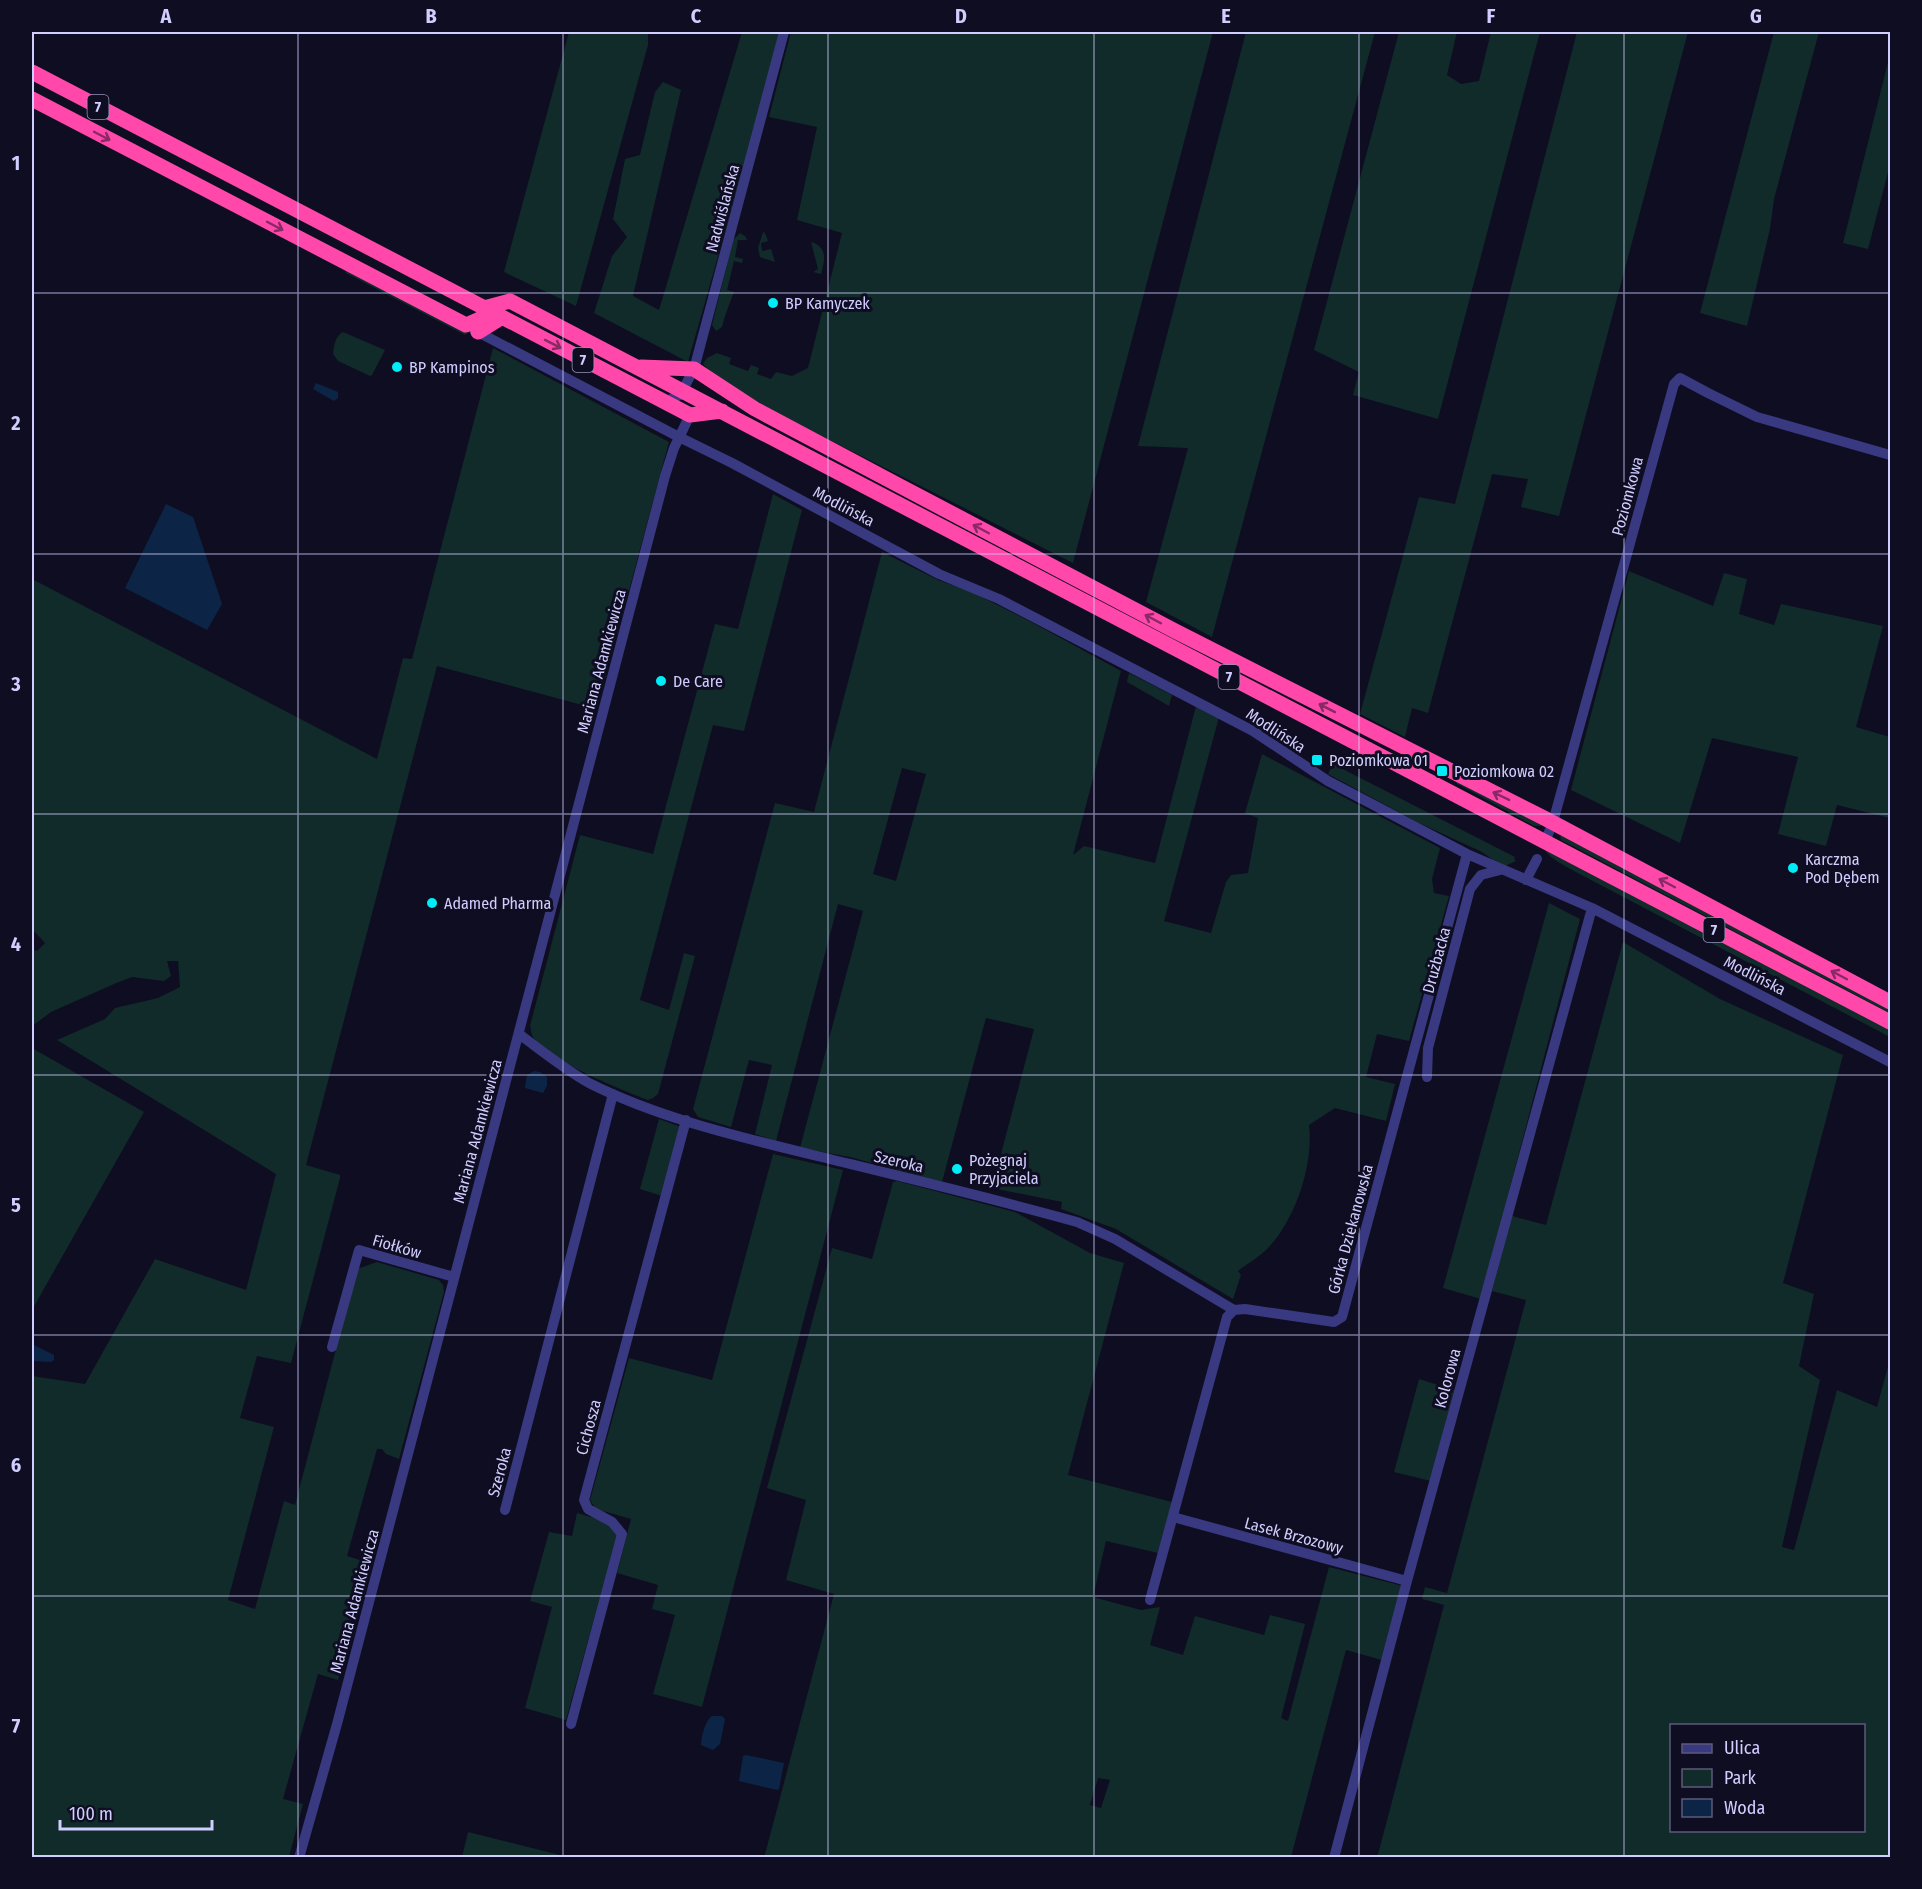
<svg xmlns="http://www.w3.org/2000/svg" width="1922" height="1889" viewBox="0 0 1922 1889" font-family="'Fira Sans Condensed',sans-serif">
<rect width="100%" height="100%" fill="#0f0d21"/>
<path fill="#102b29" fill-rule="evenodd" d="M569,32H648V45L576,306L504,272Z
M742,32H782L688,362L594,313L612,256L627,237L613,219L625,159L640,155L655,92L663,82L681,90L633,296L659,310Z
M791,32H1213L1073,563L794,422C758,406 731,393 703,364L707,358L717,353L731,358L729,364L748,371L751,365L759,368L757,374L771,379L776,372L792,376L808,368L842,233L797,220L817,127L769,117Z
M1246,32H1375L1212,637L1146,602L1188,448L1138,446Z
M1399,32H1457L1447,75L1461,84L1479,81L1491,32H1540L1438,419L1353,395L1359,372L1314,350Z
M1577,32H1688L1559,516L1521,507L1528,479L1492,474L1428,713L1412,708L1405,737L1360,714L1419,497L1455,504Z
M1774,32H1819L1774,199L1770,229L1747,326L1700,313Z
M1890,54V165L1868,249L1843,243Z
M763,232L765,233L768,241L761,243L762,251L771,249L775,262L760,257L758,248Z
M740,233L745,236L747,240H738L735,257L743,259L742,263L734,261L727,290L734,292C730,303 725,314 722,327L716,331L712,325L733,240Z
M811,242C828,247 825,260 821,274L813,272L818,269Z
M345,266L469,332L465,335L346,273Z
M343,332L385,350L372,375L370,376L338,361L333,354C334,346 335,336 343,332Z
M493,348L669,442L597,709L437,666L306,1165L340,1175V1178L291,1363L257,1356L240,1418L274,1427L228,1600L255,1609L284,1501L295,1505L357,1269L377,1262L439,1280L443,1285L444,1292L399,1459L386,1454L382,1449H377L347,1556L370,1563L338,1680L318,1674L283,1799L303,1804L289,1857H32V1376L85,1384L155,1259L246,1290L276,1174L57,1040L105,1019L115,1008L158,998L180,987L178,961H167L171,976L164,981L132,977L114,984L51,1012L35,1024L32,1022V949L37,951L45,943L32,929V579L377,759L403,658L412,659Z
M773,494L802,510L744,731L713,725L640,1000L669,1010L684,953L695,956L658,1094L653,1098L648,1100C622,1090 543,1059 532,1035C531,1032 531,1029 530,1026L580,835L653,854L715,624L738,629Z
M882,552L938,580L972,592L1037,625L1121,671L1073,855L1084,846L1155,863L1196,706L1219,717L1164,921L1211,933L1226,882L1231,875L1248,873L1258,818L1245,813L1262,754L1440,848L1432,879L1434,893L1449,896L1409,1041L1377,1034L1366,1077L1395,1084L1386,1121L1335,1108L1309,1125C1314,1164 1295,1221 1267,1249C1259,1257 1247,1264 1238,1271L1241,1275L1233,1299L1116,1229L1061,1209L1062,1202L992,1188L1034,1029L986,1018L942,1182L850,1157L800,1148L863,911L838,904L776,1141L755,1134L772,1065L749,1060L731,1127L698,1117L693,1109L775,803L814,812ZM902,768L926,774L896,881L873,874Z
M1629,571L1713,606L1724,573L1747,579L1739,614L1774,625L1781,604L1883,626L1856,727L1890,737V818L1837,805L1826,846L1778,834L1798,757L1712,738L1680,843L1571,790Z
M1129,673L1172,695L1169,706L1127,682Z
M1333,764L1515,857L1514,859L1516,861L1503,867L1482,852L1417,822L1328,774Z
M1459,778L1543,822L1541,826H1534L1456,783Z
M1560,836H1566L1890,1007V1013L1561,840Z
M1545,850L1890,1029V1037L1574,871C1564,865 1550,859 1545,850Z
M1549,903L1580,919L1481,1299L1443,1288Z
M1623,942L1720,999L1843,1055L1783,1283L1814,1294L1799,1366L1820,1380L1782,1547L1794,1550L1837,1390L1877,1407L1890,1359V1857L1377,1858L1444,1605L1422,1599L1425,1587L1447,1593L1526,1300L1492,1291L1512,1216L1546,1225ZM1672,1726H1864V1830H1672Z
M32,1048L144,1112L32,1310Z
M659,1119L681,1127L662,1196L640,1189Z
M773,1154L843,1170L702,1707L653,1694L675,1615L652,1609L658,1585L617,1573L631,1519L596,1509L590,1500L629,1358L712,1380Z
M897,1181L1015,1212L1090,1253L1124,1263L1068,1475L1172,1502L1158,1553L1106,1541L1093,1597L1141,1610L1160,1607L1150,1645L1183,1655L1195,1616L1264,1635L1270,1615L1305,1624L1281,1718L1288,1721L1329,1567L1403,1586L1382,1660L1346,1650L1291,1857L764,1858L834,1594L786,1580L806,1500L767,1488L832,1248L872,1259L893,1182ZM1098,1778L1110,1780L1101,1808L1090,1805Z
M1419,1379L1454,1390L1431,1481L1394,1472Z
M577,1513L612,1523L618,1532L566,1720L525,1708L552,1607L530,1601L549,1532L572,1536Z
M468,1832L560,1855L559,1858L462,1857Z"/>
<path fill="#0c2546" d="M316,383L338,392V398L334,401L313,389Z
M166,504L193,517L222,604L207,630L125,588Z
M534,1071L540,1072L547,1077V1086L543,1093L525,1088L527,1075Z
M32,1344L54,1355V1360L51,1362L32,1361Z
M712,1716H722L725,1719L720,1744L713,1750L701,1745C701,1737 705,1721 712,1716Z
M746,1755L784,1763L779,1789L777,1790L739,1781L743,1756Z"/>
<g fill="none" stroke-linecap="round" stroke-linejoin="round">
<path stroke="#383980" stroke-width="10" d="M474,330L679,437L732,463L939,574L999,599L1253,731L1328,781L1467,854L1592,908L1890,1062
M664,402L680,395L694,369L784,32
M1545,842L1553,822L1674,384L1680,378L1708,393L1757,417L1890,455
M1526,880L1537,859
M519,1034C542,1051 564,1069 589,1083C656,1117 736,1136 809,1154C899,1176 988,1197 1077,1222L1115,1239L1234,1310
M1427,1077L1428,1048L1470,889L1481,875L1500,870
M332,1347L359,1250L454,1277
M505,1510L613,1094
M1173,1517L1407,1581
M1150,1600L1227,1317L1234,1310L1245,1309L1334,1322L1342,1317L1467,854
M571,1724L622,1534L612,1522L588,1509L584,1500L686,1120
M299,1858L337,1724L665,476L674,448L690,415
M1334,1858L1407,1581L1592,908"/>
<path stroke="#ff48a9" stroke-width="15" d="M32,72L690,415L722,411
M32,99L466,325L493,313
M484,308L510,301L1890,1022
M478,332L499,319
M641,367L694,369L755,409L900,486L1175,631L1546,819L1890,1002"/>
</g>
<defs><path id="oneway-shaft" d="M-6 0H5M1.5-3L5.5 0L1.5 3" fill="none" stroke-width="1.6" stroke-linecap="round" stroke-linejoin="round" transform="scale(1.5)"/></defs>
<g stroke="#872a65">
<use href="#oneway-shaft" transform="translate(102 136) rotate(28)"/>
<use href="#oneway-shaft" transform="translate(275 226) rotate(28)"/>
<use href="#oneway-shaft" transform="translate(553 344) rotate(27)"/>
<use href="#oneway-shaft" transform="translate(981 529) rotate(-152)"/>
<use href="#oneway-shaft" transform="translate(1153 619) rotate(-152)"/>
<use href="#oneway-shaft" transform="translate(1327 708) rotate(-153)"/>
<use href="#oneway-shaft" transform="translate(1501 796) rotate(-154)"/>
<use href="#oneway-shaft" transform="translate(1667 883) rotate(-152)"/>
<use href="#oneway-shaft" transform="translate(1839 975) rotate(-152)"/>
</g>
<path fill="none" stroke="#d0cdff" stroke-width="1.5" stroke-opacity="0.55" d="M298,32V1858M563,32V1858M828,32V1858M1094,32V1858M1359,32V1858M1624,32V1858M32,293H1890M32,554H1890M32,814H1890M32,1075H1890M32,1335H1890M32,1596H1890"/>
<g fill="#00ecf8" stroke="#0f0d21" stroke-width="2">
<circle cx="773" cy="303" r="6"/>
<circle cx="397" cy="367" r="6"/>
<circle cx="661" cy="681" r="6"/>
<rect x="1311" y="754" width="12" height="12" rx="3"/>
<rect x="1436" y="765" width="12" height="12" rx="3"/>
<circle cx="1793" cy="868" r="6"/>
<circle cx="432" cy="903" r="6"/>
<circle cx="957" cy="1169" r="6"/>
</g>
<g text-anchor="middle" stroke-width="6" stroke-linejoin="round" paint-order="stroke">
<g fill="#0f0d21" stroke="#9693bc" stroke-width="1.5">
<rect x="87.5" y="95" width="21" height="24" rx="4.5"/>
<rect x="572.5" y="348" width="21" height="24" rx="4.5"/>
<rect x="1218.5" y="665" width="21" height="24" rx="4.5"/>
<rect x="1703.5" y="918" width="21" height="24" rx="4.5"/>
</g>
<g font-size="15" font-weight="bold" fill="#d0cdff">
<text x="98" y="112">7</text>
<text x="583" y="365">7</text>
<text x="1229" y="682">7</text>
<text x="1714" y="935">7</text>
</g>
<g font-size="16" fill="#d0cdff" stroke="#0f0d21">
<text transform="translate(722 208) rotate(-75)" y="6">Nadwiślańska</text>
<text transform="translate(1627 496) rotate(-75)" y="6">Poziomkowa</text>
<text transform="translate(844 506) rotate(28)" y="6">Modlińska</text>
<text transform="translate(601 661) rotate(-75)" y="6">Mariana Adamkiewicza</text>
<text transform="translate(1276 730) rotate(33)" y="6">Modlińska</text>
<text transform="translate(1436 960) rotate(-75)" y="6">Drużbacka</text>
<text transform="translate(1755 975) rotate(27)" y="6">Modlińska</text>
<text transform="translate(477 1131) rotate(-75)" y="6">Mariana Adamkiewicza</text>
<text transform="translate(899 1161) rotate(13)" y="6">Szeroka</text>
<text transform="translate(1350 1229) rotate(-75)" y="6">Górka Dziekanowska</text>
<text transform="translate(397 1246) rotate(16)" y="6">Fiołków</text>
<text transform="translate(1447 1378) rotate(-75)" y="6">Kolorowa</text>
<text transform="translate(588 1427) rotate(-75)" y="6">Cichosza</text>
<text transform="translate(499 1472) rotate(-75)" y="6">Szeroka</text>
<text transform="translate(1294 1535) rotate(15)" y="6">Lasek Brzozowy</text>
<text transform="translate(354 1601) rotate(-75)" y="6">Mariana Adamkiewicza</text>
</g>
<g font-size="16" fill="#d0cdff" stroke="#0f0d21" text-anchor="start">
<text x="785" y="309">BP Kamyczek</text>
<text x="409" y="373">BP Kampinos</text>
<text x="673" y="687">De Care</text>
<text x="1329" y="766">Poziomkowa 01</text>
<text x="1454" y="777">Poziomkowa 02</text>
<text x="1805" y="865">Karczma<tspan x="1805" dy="18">Pod Dębem</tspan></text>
<text x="444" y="909">Adamed Pharma</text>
<text x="969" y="1166">Pożegnaj<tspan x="969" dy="18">Przyjaciela</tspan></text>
</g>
</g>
<rect width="1922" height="1889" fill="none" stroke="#0f0d21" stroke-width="66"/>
<rect x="1670" y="1724" width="195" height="108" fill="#0f0d21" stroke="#5c5a7a" stroke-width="1.5"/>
<rect x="1682" y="1744" width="30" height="9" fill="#383980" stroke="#5c5a7a" stroke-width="1.5"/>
<text x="1724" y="1754" font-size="18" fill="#d0cdff">Ulica</text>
<rect x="1682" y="1769" width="30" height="18" fill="#102b29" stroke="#5c5a7a" stroke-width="1.5"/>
<text x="1724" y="1784" font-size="18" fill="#d0cdff">Park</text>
<rect x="1682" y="1799" width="30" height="18" fill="#0c2546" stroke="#5c5a7a" stroke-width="1.5"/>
<text x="1724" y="1814" font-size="18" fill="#d0cdff">Woda</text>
<path d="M60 1820v9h152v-9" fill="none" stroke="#d0cdff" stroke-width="3"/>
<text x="69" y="1820" font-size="18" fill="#d0cdff" stroke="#0f0d21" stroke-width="4.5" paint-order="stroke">100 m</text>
<rect x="33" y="33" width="1856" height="1823" fill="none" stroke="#d0cdff" stroke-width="2"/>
<g font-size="20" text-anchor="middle" font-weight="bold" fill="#d0cdff">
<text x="166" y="23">A</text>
<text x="431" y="23">B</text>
<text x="696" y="23">C</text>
<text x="961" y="23">D</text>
<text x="1226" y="23">E</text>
<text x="1491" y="23">F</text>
<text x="1756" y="23">G</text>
<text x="16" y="170">1</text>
<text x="16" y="430">2</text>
<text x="16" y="691">3</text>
<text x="16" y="951">4</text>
<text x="16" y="1212">5</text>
<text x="16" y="1472">6</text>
<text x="16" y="1733">7</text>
</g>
</svg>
